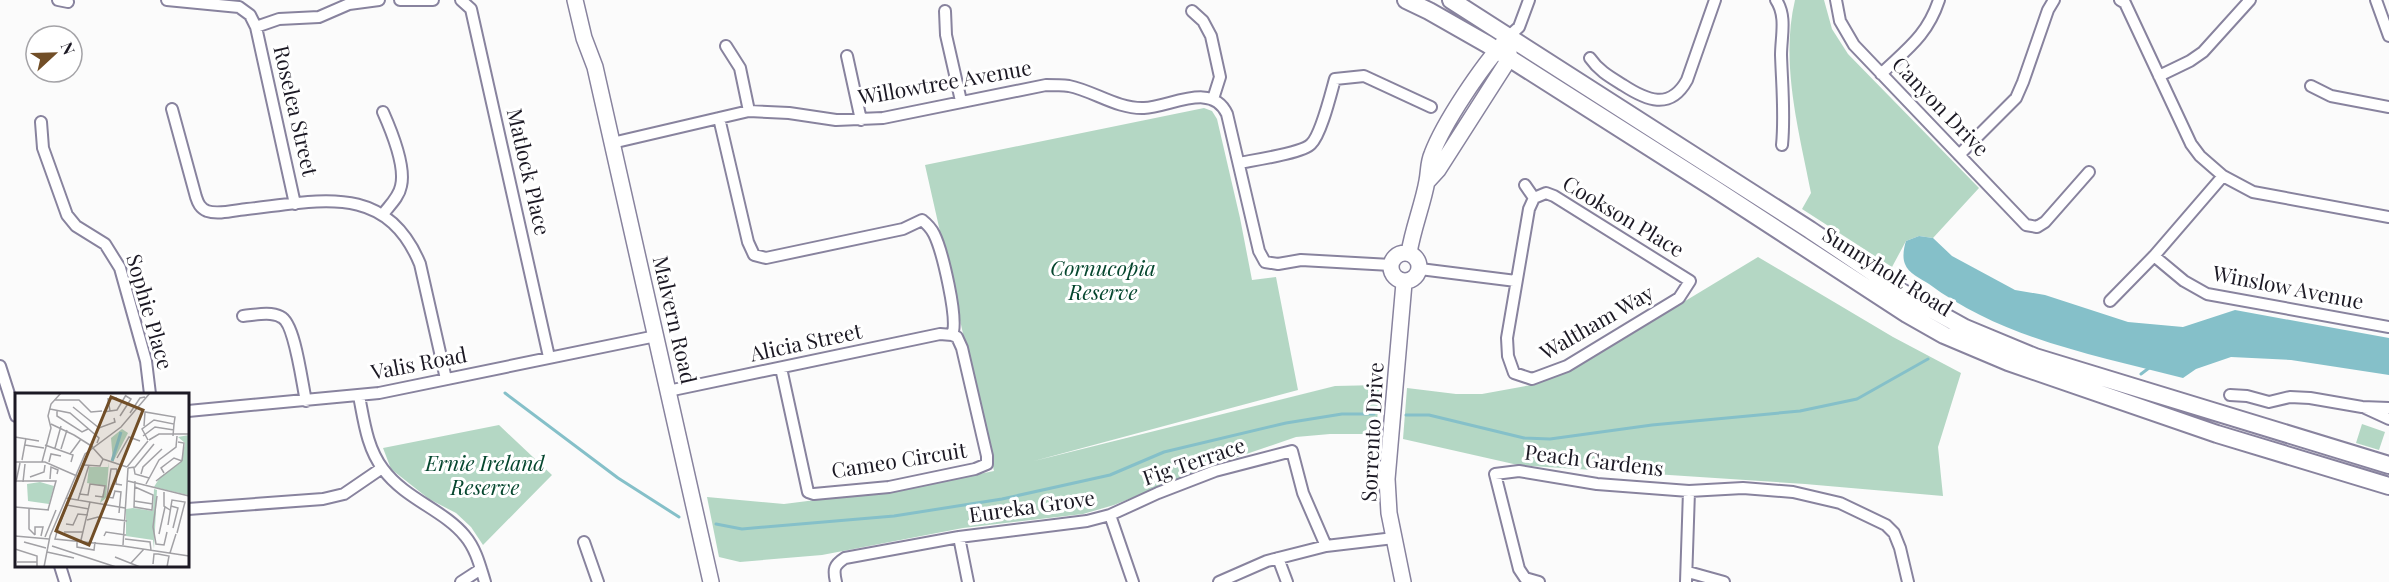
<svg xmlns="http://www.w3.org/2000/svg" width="2389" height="582" viewBox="0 0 2389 582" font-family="'Playfair Display',serif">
<rect width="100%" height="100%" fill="#fbfbfb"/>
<path fill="#b4d7c4" d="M1795,0H1824L1832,29L1848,54L1979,188L1933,238L1919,236L1906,241L1892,267L1802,209L1811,193C1799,131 1780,63 1795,0Z
M1204,108L1212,111L1217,119L1240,218L1252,280L1276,277L1298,390L1034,461L1335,386L1380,385L1376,434H1330L1296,437L1217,464L1114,505L1083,514L963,528L822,555L740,562L719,557L707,497L784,504L910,488L994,471L925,165Z
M1758,257L1893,337L1961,373L1938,447L1943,496L1805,484L1518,465L1403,439L1407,388L1456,394H1482L1537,384L1571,370Z
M2362,424L2385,432L2379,450L2356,443Z
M499,425L552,475L483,545L471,527L456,513L429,499L391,469L383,448Z"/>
<path fill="#85c0c9" d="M1919,236L1933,238L1952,256L2015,290L2045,295L2128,322L2183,327L2235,310L2389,338V375L2291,360L2231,357L2196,369L2183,378C2095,355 2003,339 1929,284C1921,279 1908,273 1905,264C1902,257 1904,247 1906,241Z"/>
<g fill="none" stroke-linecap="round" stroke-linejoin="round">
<path stroke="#85c0c9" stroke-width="3" d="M2141,374L2149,368
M505,393L618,478L679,517
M1406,415H1429L1524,438L1550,439L1652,425L1800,411L1857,399L1928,359
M716,524L742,529L894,516L1002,499L1110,475L1164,452L1286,423L1342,414H1374"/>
<defs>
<path id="street" d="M58,0L68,2
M167,0L239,7L250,15L256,27L295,204
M400,0H433
M461,0L471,9L549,357
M1776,0C1787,16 1781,37 1781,55C1782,85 1785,115 1782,145
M1836,0L1840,21L1854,45L2026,225L2037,227L2045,222L2089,172
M2120,0L2125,3L2191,144L2200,156L2223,176L2253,192L2389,217
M2376,0L2389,36
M945,11L946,35L961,101
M1192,11L1203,21L1211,36L1220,77L1213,99
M256,27L279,19L319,17L349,4L379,0
M1508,37L1519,27L1529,0
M726,46L740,68L749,111
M847,56L861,120
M1590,58C1599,71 1610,77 1623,85C1646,100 1670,111 1687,80L1715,0
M1881,74C1907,49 1927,36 1939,0
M2159,76L2190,61L2203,52L2250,0
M2311,86L2331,96L2389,107
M172,109L196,197C198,203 200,208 207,211C218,215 236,210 247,209C320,201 386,182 420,264L446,379
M383,112C391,130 406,166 401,186C399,197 390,205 383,214
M719,118L748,242L754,255L766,258L903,229L922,220C927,224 931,228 934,234C942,250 959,320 952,335
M41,122L43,148L67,215L76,226L105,244L120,268L146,361L150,394
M612,143L749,111L789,113L836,120L883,118L1046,85C1053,85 1061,85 1069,86C1094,91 1117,109 1144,108C1170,107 1212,81 1227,114L1259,251L1265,262L1278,264L1301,260L1391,265
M1959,155L2016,98L2023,82L2048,10L2054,0
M1239,163C1254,160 1303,153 1311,144C1321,135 1331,93 1335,79L1364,76L1431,107
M1525,185L1534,198
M1546,193L1554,196L1690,281L1679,298L1567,366L1532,379L1514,373L1508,356L1507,338L1529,209L1534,198Z
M2154,256L2184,281L2207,294L2389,327
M1420,269L1516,281
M2110,301L2154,256L2223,176
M243,316C255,315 270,311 281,317C295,323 302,384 306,401
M0,366L16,416
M781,368L808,492L814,494L889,487L975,469L987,464V456L962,348L957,337L952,335
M668,391L940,334L952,335
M2230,395L2247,396L2269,402L2290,397L2310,398L2362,407L2389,408
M359,396C364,421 367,448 383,469C405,499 444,510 465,536C476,549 480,566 485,582
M2365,408L2389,419
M188,411L379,393L656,336
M188,509L323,499L344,494L382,468
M1110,515L1133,582
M959,537L968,582
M584,542L598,582
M1278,558L1287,582
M60,566L65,582
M1688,572L1724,582
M461,582L481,569
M836,582C833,569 834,565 845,558L959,537L1087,521L1110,515L1158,493L1215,471L1292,451L1303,493L1326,546
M1219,582L1267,561L1326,546L1394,538
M1539,582L1525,578L1519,569L1495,474L1519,471L1597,484L1689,491L1743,488L1793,492L1840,503L1886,525L1894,533L1900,548L1908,582
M1686,582L1689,491"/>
<path id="secondary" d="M575,0L584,38L595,67L711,582
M1427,182L1438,170L1509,59V48
M1391 267a14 14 0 1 1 28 0a14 14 0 1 1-28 0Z
M1409,253C1413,228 1423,204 1427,181C1429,171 1428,163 1432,154C1444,122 1482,66 1505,41
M1403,582L1389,513L1387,479L1404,283"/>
<path id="primary" d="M1406,0L1429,11L1487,44L1712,187L1907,314L1944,335L2008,362L2217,434L2389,486
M1451,0L1810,230L1909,297L1965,328L2035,357L2389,465"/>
</defs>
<use href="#street" stroke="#88839e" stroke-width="14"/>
<use href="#secondary" stroke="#88839e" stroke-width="18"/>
<use href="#primary" stroke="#88839e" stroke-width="20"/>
<use href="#street" stroke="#fff" stroke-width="10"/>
<use href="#secondary" stroke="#fff" stroke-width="15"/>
<use href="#primary" stroke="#fff" stroke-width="16"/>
</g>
<g text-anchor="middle" stroke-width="6" stroke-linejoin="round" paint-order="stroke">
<g font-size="21" fill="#1c1924" stroke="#fff">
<text transform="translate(945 83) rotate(-10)" y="7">Willowtree Avenue</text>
<text transform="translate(1940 107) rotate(46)" y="7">Canyon Drive</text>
<text transform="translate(295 111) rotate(77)" y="7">Roselea Street</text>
<text transform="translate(528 172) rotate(77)" y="7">Matlock Place</text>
<text transform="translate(1623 217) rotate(31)" y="7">Cookson Place</text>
<text transform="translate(1887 272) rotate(32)" y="7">Sunnyholt Road</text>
<text transform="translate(2288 288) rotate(11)" y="7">Winslow Avenue</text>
<text transform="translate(149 312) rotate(74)" y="7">Sophie Place</text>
<text transform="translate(674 320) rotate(77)" y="7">Malvern Road</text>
<text transform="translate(1597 323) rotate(-30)" y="7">Waltham Way</text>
<text transform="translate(806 343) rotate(-12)" y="7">Alicia Street</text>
<text transform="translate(419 364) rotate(-11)" y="7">Valis Road</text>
<text transform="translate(1373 432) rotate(-87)" y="7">Sorrento Drive</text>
<text transform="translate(899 461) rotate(-9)" y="7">Cameo Circuit</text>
<text transform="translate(1594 461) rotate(7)" y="7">Peach Gardens</text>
<text transform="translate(1194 462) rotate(-19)" y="7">Fig Terrace</text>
<text transform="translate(1032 507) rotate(-8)" y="7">Eureka Grove</text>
</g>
<g font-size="21" font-style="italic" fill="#05462e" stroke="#fff">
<text x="1103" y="276">Cornucopia<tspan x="1103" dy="24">Reserve</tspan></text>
<text x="485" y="471">Ernie Ireland<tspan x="485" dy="24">Reserve</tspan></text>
</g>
</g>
<g transform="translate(15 393)">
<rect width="174" height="174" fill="#fbfbfb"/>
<path d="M107,36L113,40L98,69L96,45ZM174,42L173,102L139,94L145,84L166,69L170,50L163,44ZM94,69L91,105L85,110L90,93L72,90L74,74H93ZM25,89L39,93L34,111L13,108L12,91ZM139,96L142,97L139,156L138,147L111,143V116L118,115L138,118Z" fill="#b4d7c4"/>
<path fill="none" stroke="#85c0c9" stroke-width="3" d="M97,68L106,39"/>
<path fill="none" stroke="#a2a1a5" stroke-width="1.5" d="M39,7H64L76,19L87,18M58,14L84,35L100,29L99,25M35,16L55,20L84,45L82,50M42,17V23L67,39L73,36M95,18L93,6L102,5M88,19L102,17L111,2M115,20L125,5L130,4M105,23L116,6L111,3M36,31L59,42M129,33L130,19L160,24L159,31M59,42L78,54M128,43L140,34L159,37M0,44L24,48M133,47L127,36L139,27L159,31L158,43M134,47L144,41H174M163,49L169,50L167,68M10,52L29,55M30,52L58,62L56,69M40,55L46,33M78,55L88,66L112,74M46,56L52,37M55,61L66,46M102,65L114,44L125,48M7,67L11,45M0,69H30L62,83M27,69L36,35L33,23L36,11L46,0M34,69L36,61L46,63M69,72L85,73L88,66M112,74L133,48M113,75L120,74L139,51M119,75L120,81L134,85M102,76L101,91L107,92M149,80L146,75L159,65L167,68M126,81L128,74L147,56M15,84L29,79L30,72M35,86L36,74L43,77L42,81M0,88H41L33,117M113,88L174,103M120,88L119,114L137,117L138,102L120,94M141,88L167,68M1,89L5,70M8,89L10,71M131,91L144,67L161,54L162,43M99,98L106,99L104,120M100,98L98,105L92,104L96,76H102M149,99V113L155,117M64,101L73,102L75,91L90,93L88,104L80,103M142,103L138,134L141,151L149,152L152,139M51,105L110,115M63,107L74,72M119,108L138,111M156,113L163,115L158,135M0,114L34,117M14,116V136L20,142M72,127L83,124L112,128M45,130L52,112L74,116M51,131L58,132L63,121L73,122M153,132L157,107L170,109L162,140M43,135L40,146L108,153M49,139H68M144,141L150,114M20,142V134H28L26,143M0,143L34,146M89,143L91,139L111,142M30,144L41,117M110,146L135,149L136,157M62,147V154L79,157L80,149M66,147L75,109M9,149L31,155M108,152L113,75M37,153L101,174M108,153L174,163M0,156L22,163V174M32,159L59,165M155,160L161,141M100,164L125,174M2,169H22M116,170L129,156M138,171L139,161H143L154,163L152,174M29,174L35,143L70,61L106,34L135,0"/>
<path fill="#714e27" fill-opacity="0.15" stroke="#714e27" stroke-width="3" d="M96,4L128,17L74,152L41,138Z"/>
<rect width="174" height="174" fill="none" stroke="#1c1924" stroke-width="3"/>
</g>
<g transform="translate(54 54) rotate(68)"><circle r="28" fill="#ffffff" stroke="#a4a3a7" stroke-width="1.5"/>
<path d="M0-4.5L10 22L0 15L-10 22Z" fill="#714e27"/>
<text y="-9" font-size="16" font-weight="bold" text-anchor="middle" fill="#1c1924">N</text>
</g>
</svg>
